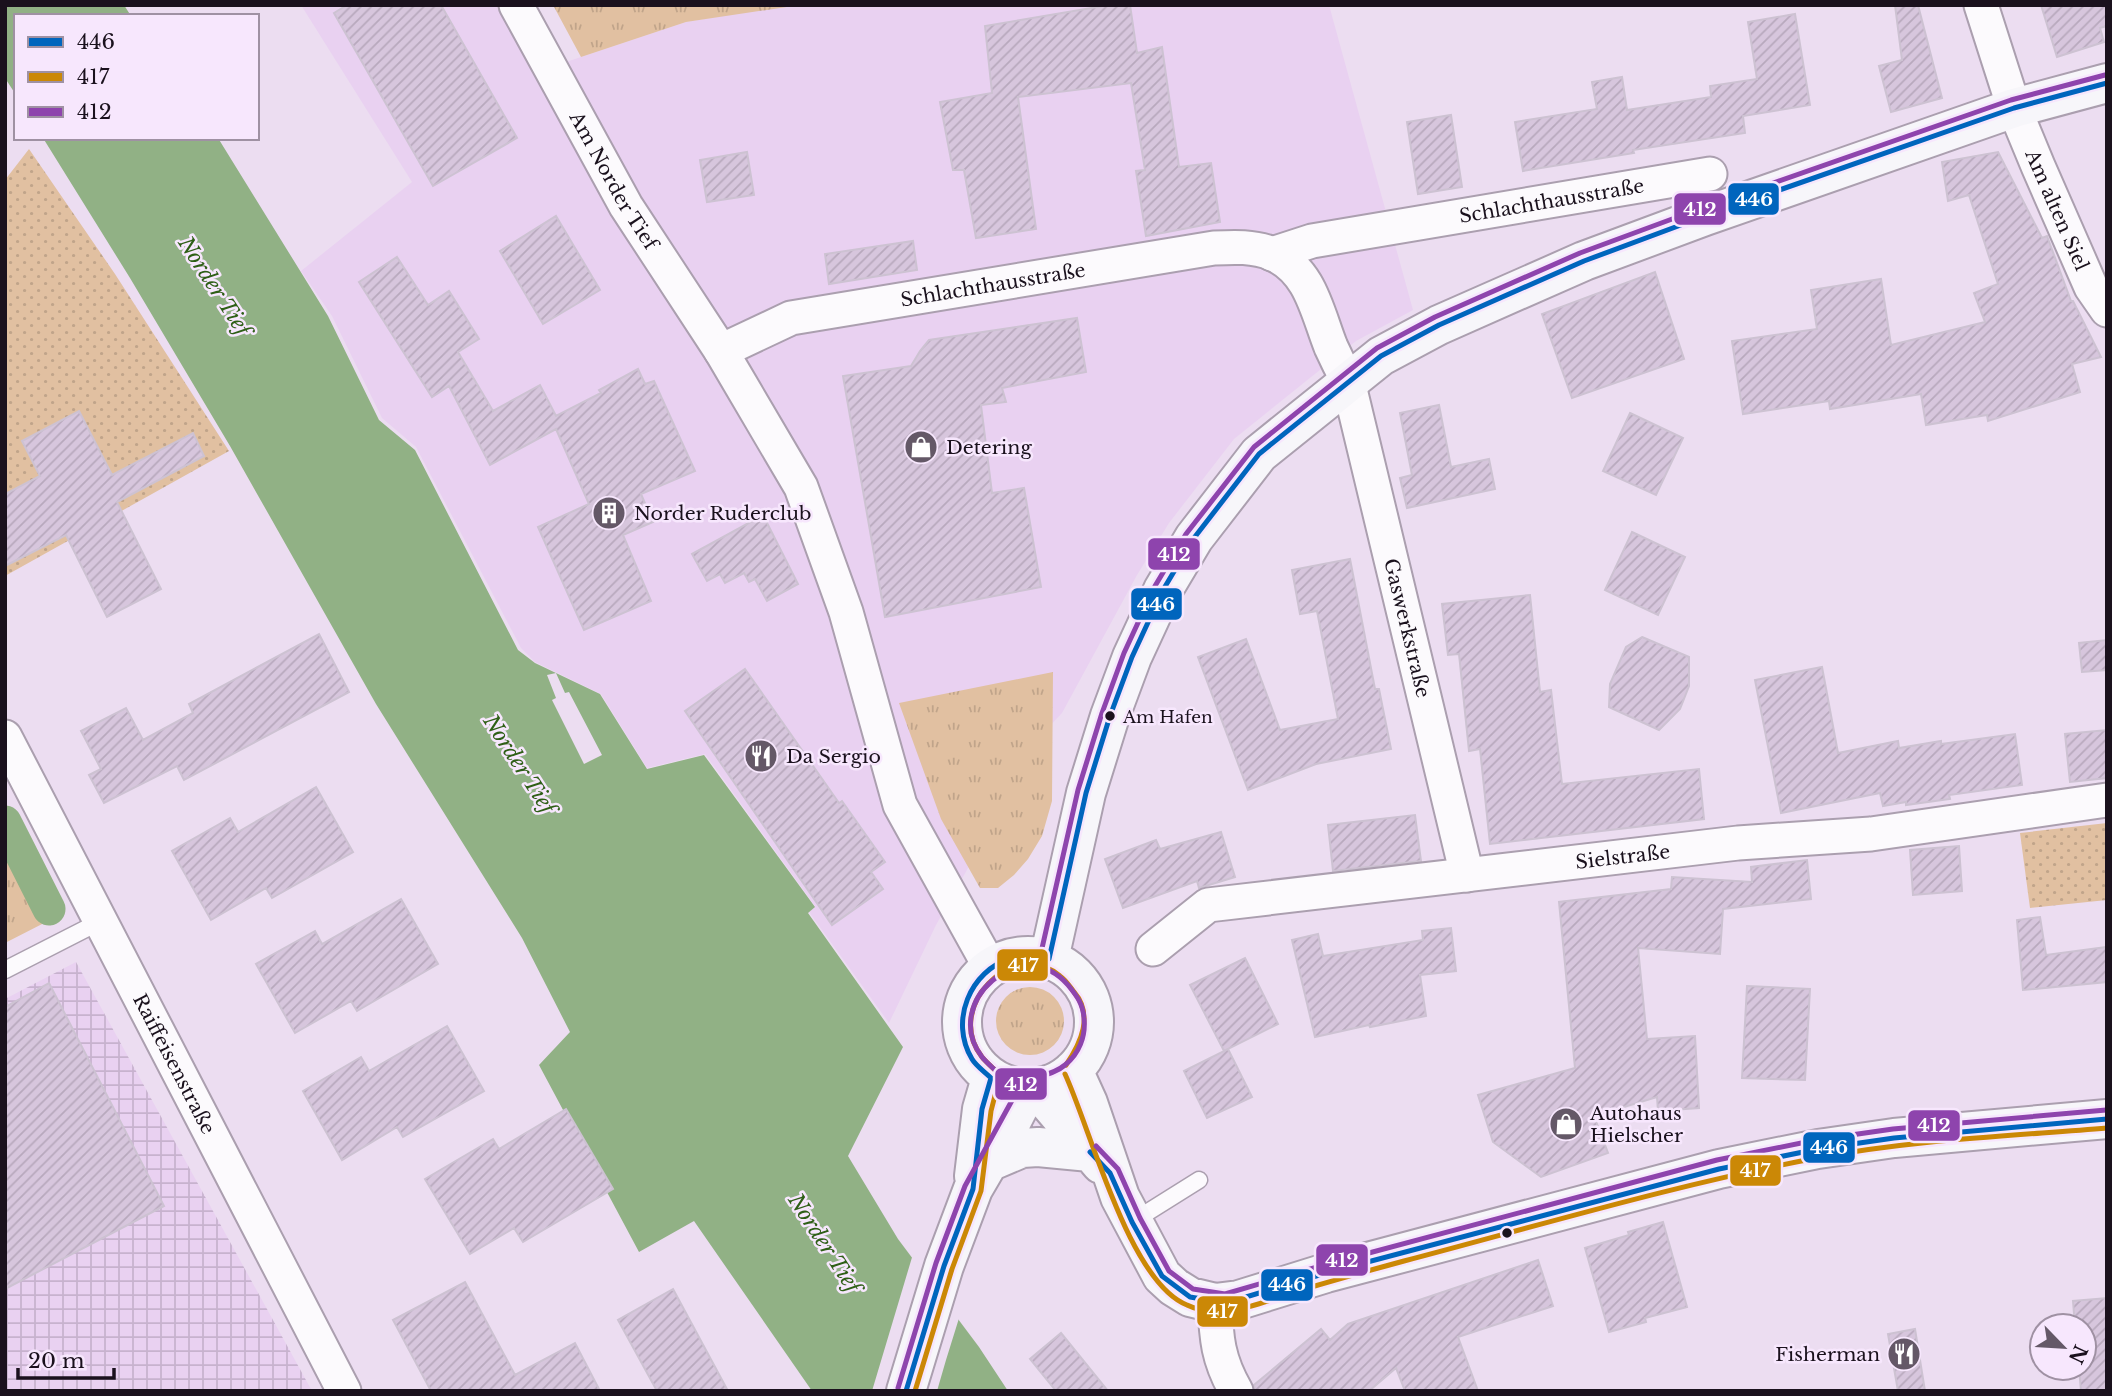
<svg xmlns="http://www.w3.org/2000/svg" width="2112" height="1396" viewBox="0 0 2112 1396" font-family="'Libre Baskerville',serif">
<defs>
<pattern id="industrial-grid" width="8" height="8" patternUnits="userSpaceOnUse" patternTransform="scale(1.75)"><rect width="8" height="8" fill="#e9d1f1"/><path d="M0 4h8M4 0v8" fill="none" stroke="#c7b2ce"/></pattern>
<pattern id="grass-tufts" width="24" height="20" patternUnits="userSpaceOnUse" patternTransform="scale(1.75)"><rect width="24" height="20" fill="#e1c0a1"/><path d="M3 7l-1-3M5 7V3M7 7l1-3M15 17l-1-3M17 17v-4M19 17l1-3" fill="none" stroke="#c0a48a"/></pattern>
<pattern id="park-dots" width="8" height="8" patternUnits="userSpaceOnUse" patternTransform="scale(1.75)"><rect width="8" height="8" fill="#e1c0a1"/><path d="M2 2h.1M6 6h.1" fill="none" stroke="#c0a48a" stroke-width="1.8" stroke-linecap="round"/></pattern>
<pattern id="building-hatch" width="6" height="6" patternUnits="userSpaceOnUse" patternTransform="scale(1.75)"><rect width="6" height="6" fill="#d7c6dd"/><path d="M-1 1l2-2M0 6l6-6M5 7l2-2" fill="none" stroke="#b8a9bd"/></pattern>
</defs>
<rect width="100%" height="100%" fill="#ecddf1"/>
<path fill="#e9d1f1" d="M301,5H499L536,72L686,22L786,5H1329L1413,310L1356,341L1234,439L1169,523L1137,575L1062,713L1045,731L936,925L889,1023L809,912L815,906L705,754L647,768L601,694L535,662L521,648L416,447L382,418L332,316L301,271L412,182Z"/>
<path fill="url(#industrial-grid)" d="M76,962L312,1391H5V999Z"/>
<path fill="url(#grass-tufts)" d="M553,5H800L686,22L581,57Z
M1053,672L1052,801L1042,836L1028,859L1014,875L998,888H980L941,819L899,703Z
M5,843L48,921L5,943Z
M996 1021a34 34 0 1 1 68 0a34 34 0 1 1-68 0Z"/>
<path fill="url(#park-dots)" d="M29,149L115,274L229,451L5,576V180Z
M2107,823V900L2030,908L2020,833Z"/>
<path fill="#91b185" d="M5,5H124L131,16H16V95L5,78Z
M43,138H218L328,316L379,420L415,450L518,650L535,663L600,694L647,769L704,755L815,907L808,913L903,1047L848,1156L898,1239L979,1347L1008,1391H812L694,1221L639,1252L539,1065L570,1032L522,938L376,704L230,446L130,278Z"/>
<path fill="#ecddf1" d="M556,673L565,693L569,692L602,755L584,764L552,700L556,698L547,675Z
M913,1254L960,1315L946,1360L937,1391H872Z"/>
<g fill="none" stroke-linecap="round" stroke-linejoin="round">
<path stroke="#91b185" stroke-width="33" d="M5,822L49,909"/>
</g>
<path fill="url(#building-hatch)" stroke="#cdc2d2" stroke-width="2" d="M347,5H441L517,138L433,186L334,13Z
M1109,5H1130L1137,53L1162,47L1179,167L1211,163L1220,222L1146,236L1136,171L1145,170L1131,83L1018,97L1036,229L976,238L964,170H953L940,102L992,93L985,26Z
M1895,5H1918L1942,98L1891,112L1879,66L1902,60Z
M2041,5H2107V26L2100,28L2104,42L2057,57Z
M1795,14L1810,105L1743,116L1745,133L1633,150L1634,153L1523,171L1515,122L1597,109L1592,82L1622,77L1627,110L1711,97L1710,86L1757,79L1748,22Z
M1451,115L1462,187L1418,194L1407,122Z
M747,152L754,195L707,202L700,160Z
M1998,152L2042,238L2047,236L2071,301H2073L2101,357L2072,364L2080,392L1988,421L1987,415L1926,425L1921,394L1830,409L1829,401L1743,414L1732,341L1817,329L1811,290L1881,279L1891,345L1985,322L1974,293L1998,284L1969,195L1948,201L1942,162Z
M556,216L600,290L543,324L500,251Z
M913,241L917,270L829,284L825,254Z
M397,257L428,305L449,291L479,339L458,352L493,411L540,385L556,416L601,393L599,390L638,369L645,384L654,381L695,471L641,494L653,522L623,535L651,601L584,630L538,527L589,504L556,429L490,465L449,386L432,397L359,282Z
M1655,272L1684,359L1572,398L1542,314Z
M1077,318L1086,372L1002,388L1006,402L981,405L992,493L1024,488L1041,587L885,617L843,376L911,366L920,351L929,340Z
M1439,405L1451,467L1489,459L1495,489L1407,508L1400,478L1412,475L1400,413Z
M79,411L112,475L193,433L204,456L117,502L161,589L107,617L66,535L5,566V494L40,476L22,441Z
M1630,413L1683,438L1656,495L1603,471Z
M763,515L798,584L767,601L755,579L749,582L744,573L725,583L720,574L707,581L692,554Z
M1632,532L1685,557L1658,615L1605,590Z
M1350,559L1375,689H1379L1391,749L1316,764L1248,790L1198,657L1246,639L1280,730L1338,719L1317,611L1300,614L1292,570Z
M1530,595L1540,692L1551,690L1562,784L1699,769L1704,819L1490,844L1480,749L1469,751L1459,654L1448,655L1442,604Z
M319,634L349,692L184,780L177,766L104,803L89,775L101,769L81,731L126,708L143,740L193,713L189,704Z
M1642,637L1689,657V686L1680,709L1659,730L1609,707L1610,684L1626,647Z
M2107,640V670L2082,672L2079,643Z
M1822,667L1838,753L1898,741L1899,748L1941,741V744L2015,734L2022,785L1949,795L1950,799L1906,805V802L1883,806L1880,793L1781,813L1755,680Z
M745,669L839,803L842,801L885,862L871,872L883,889L832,925L685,711Z
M2107,730V778L2070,782L2065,734Z
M316,787L353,852L272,898L266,888L211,920L172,851L230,818L238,832Z
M1415,815L1421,861L1333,871L1328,825Z
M1221,832L1235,877L1199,888L1197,881L1123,908L1105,859L1156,840L1160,849Z
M1959,846L1962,891L1913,895L1910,850Z
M1807,860L1811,899L1723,909L1720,954L1638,948L1647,1039L1695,1036L1699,1108L1658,1111L1657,1097L1594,1116L1608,1153L1541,1177L1493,1142L1478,1095L1575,1068L1559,902L1671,889L1672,877L1752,882L1751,867Z
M401,899L438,964L357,1011L351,1001L295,1033L256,964L315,931L322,944Z
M2040,917L2046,955L2107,947V982L2023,990L2017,920Z
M1451,928L1456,971L1420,975L1426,1016L1370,1027L1369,1025L1315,1037L1292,940L1318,934L1323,956L1423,940L1422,931Z
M1245,958L1278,1024L1224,1051L1190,985Z
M49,983L164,1206L5,1289V1007Z
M1747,986L1810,989L1805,1080L1742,1078Z
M447,1026L484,1091L403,1137L397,1127L342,1160L303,1091L361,1057L369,1071Z
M1228,1049L1252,1097L1207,1118L1184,1071Z
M566,1109L613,1189L523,1242L514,1228L470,1254L425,1179L493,1139L499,1149Z
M1663,1222L1687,1307L1645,1318L1646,1322L1609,1332L1585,1248L1629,1235L1628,1232Z
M1538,1260L1553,1306L1458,1337L1478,1391H1405L1396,1368L1369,1391H1255L1254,1385L1321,1329L1330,1340L1348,1324Z
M465,1282L515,1375L575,1343L600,1391H431L393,1320Z
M673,1289L728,1391H657L618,1320Z
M2107,1298V1391H2081L2079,1368H2084V1326H2075L2073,1301Z
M1915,1329L1925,1391H1898L1888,1334Z
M1061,1333L1108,1391H1056L1030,1359Z"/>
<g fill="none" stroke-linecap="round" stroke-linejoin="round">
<defs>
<path id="lane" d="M5,970L101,921
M1132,1222L1199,1180"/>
<g id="street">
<path id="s1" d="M516,5L626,206L721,351L801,487L846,612L900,805L990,967"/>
<path id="s2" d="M1981,5L2014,108L2038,166L2091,287L2107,310"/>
<path id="s3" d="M1272,254L1312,241L1710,174"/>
<path id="s4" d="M721,351L791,318L1214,248C1234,247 1254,246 1273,254C1311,271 1317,312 1331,347C1336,358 1342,370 1348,381L1467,875"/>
<path id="s5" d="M5,737L344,1391"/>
<path id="s6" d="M1153,949L1208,905L1738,843L1871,834L2107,800"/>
<path d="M1215,1303C1216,1338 1218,1360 1236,1391"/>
</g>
<path id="secondary" d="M962 1022a66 66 0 1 1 132 0a66 66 0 1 1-132 0Z
M1049,959L1086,793L1110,716L1132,657L1163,590L1194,538L1259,454L1381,356L1439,325L1584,261L1705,216L2014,108L2107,83
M1073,1070L1088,1103L1120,1197L1162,1276L1174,1287L1190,1297L1215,1303L1239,1300L1326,1273L1719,1169L1818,1149L1894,1138L2107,1119
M1036,1088L1101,1164
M989,1162L1022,1148L1038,1147L1090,1152
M974,1176L982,1109L991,1078
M906,1391L944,1266L973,1189L1005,1134L1028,1089"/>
</defs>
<use href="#lane" stroke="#ab9faf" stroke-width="19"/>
<use href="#street" stroke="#ab9faf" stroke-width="37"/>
<use href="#secondary" stroke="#ab9faf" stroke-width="42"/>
<use href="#lane" stroke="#fcfafd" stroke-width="16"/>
<use href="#street" stroke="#fcfafd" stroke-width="33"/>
<use href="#secondary" stroke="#f7f6fa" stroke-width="38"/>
<defs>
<path id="bus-1" d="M1049,959L1086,793L1110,716L1132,657L1163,590L1194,538L1259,454L1381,356L1439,325L1584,261L1705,216L2014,108L2107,83
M991,1078C985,1072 976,1066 972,1059C949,1021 970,971 1011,958C1024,954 1037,957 1049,959
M1090,1152L1110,1173L1132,1222L1162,1276L1190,1297L1226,1303L1326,1273L1719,1169L1818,1149L1894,1138L2107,1119
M906,1391L944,1266L973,1189L982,1109L991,1078"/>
<path id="bus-2" d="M997,1072C992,1067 986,1062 982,1057C943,1007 1013,937 1060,976C1066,980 1070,987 1074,992C1094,1015 1081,1043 1066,1065
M1065,1074C1091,1130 1129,1282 1187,1305C1195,1309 1208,1312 1217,1312C1246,1311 1277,1297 1305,1289C1338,1279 1371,1270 1404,1261C1541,1225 1678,1184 1817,1158C1912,1140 2010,1136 2107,1128
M915,1391L952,1269L981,1191L991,1111L999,1080"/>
<path id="bus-3" d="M1040,957L1078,790L1102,713L1124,653L1155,586L1186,534L1254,447L1377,348L1435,317L1580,253L1702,208L2011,100L2105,75
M1096,1146L1118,1169L1140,1218L1169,1271L1193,1289L1225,1294L1324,1265L1717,1160L1816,1140L1893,1129L2106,1110
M898,1388L936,1263L965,1186L1021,1084C1034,1075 1051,1077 1065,1065C1079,1054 1086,1036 1084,1018C1083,1004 1077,996 1068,985C1023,932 940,1002 982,1057C986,1062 992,1067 997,1072"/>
</defs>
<use href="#bus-1" stroke="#f7e7fd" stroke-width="10"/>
<use href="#bus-2" stroke="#f7e7fd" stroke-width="10"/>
<use href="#bus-3" stroke="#f7e7fd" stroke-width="10"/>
<use href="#bus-1" stroke="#0065bd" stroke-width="5"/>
<use href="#bus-2" stroke="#cb8806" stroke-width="5"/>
<use href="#bus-3" stroke="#8e44ad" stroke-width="5"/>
</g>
<defs>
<symbol id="shop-disc" viewBox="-11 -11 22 22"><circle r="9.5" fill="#645867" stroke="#f7e7fd"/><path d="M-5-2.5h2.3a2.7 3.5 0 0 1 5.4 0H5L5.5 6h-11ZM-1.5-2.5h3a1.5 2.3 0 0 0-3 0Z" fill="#fff"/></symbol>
<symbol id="building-disc" viewBox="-11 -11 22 22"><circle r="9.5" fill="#645867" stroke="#f7e7fd"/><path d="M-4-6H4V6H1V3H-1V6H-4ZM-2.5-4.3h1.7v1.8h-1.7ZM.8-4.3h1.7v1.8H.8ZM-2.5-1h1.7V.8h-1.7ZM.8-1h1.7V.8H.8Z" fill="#fff"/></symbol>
<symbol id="restaurant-disc" viewBox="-11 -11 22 22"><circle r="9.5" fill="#645867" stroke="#f7e7fd"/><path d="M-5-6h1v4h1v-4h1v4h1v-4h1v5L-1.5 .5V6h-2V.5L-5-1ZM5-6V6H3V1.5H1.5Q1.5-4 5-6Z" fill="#fff"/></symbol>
</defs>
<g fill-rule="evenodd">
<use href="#shop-disc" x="902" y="428" width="38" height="38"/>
<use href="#building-disc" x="590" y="494" width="38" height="38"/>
<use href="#restaurant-disc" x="742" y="737" width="38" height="38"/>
<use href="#shop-disc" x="1547" y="1105" width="38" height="38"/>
<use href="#restaurant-disc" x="1885" y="1335" width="38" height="38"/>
</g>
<g fill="#1a111d" stroke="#f7e7fd" stroke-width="2.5">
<circle cx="1110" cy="716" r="6"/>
<circle cx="1507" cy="1233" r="6"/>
</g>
<g text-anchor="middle" stroke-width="5" stroke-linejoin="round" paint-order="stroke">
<g font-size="17" fill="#1a111d" stroke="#f7e7fd" text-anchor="start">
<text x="1123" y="723">Am Hafen</text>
</g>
<g font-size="19" fill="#1a111d" stroke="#f7e7fd">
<text dy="7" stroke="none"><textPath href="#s1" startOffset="201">Am Norder Tief</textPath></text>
<text dy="7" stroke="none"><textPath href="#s3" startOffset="285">Schlachthausstraße</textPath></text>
<text dy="7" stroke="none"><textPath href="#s2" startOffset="219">Am alten Siel</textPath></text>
<text dy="7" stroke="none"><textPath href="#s4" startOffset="282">Schlachthausstraße</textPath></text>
<text dy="7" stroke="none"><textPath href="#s4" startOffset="971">Gaswerkstraße</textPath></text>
<text dy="7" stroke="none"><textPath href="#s6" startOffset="488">Sielstraße</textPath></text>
<text dy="7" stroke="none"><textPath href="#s5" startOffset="368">Raiffeisenstraße</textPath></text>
</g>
<g font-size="19" fill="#1a111d" stroke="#f7e7fd" text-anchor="start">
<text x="946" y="454">Detering</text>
<text x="634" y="520">Norder Ruderclub</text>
<text x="786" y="763">Da Sergio</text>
<text x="1590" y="1120">Autohaus<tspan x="1590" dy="22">Hielscher</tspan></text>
<text x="1880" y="1361" text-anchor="end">Fisherman</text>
</g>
<g font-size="21" font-style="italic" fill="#2e5f16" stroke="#f7e7fd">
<text transform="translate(214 286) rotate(57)" y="7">Norder Tief</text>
<text transform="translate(519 764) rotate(57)" y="7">Norder Tief</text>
<text transform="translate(824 1243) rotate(57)" y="7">Norder Tief</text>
</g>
</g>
<g stroke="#f7e7fd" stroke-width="2.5">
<rect x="1727" y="182" width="53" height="34" rx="7" fill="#0065bd"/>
<rect x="1673" y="192" width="54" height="34" rx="7" fill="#8e44ad"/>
<rect x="1147" y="537" width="54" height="34" rx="7" fill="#8e44ad"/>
<rect x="1130" y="587" width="53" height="34" rx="7" fill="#0065bd"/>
<rect x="996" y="948" width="53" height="34" rx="7" fill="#cb8806"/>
<rect x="994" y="1067" width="54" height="34" rx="7" fill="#8e44ad"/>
<rect x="1907" y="1109" width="54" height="33" rx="7" fill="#8e44ad"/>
<rect x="1802" y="1131" width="54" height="33" rx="7" fill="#0065bd"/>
<rect x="1729" y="1154" width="53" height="33" rx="7" fill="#cb8806"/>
<rect x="1315" y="1243" width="54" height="34" rx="7" fill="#8e44ad"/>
<rect x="1260" y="1268" width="54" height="34" rx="7" fill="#0065bd"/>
<rect x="1196" y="1295" width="53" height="33" rx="7" fill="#cb8806"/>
</g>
<g font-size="19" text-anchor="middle" font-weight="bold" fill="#fff">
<text x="1754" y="206">446</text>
<text x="1700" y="216">412</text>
<text x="1174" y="561">412</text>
<text x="1156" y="611">446</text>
<text x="1023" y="972">417</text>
<text x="1021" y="1091">412</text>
<text x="1934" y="1132">412</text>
<text x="1829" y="1154">446</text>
<text x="1755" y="1177">417</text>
<text x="1342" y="1267">412</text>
<text x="1287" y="1291">446</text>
<text x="1222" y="1318">417</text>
</g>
<rect width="2112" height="1396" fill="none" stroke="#1a111d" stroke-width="14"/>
<rect x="14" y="14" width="245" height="126" fill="#f7e7fd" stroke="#9f91a3" stroke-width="2"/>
<rect x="28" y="37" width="35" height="10" fill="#0065bd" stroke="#9f91a3" stroke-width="2"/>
<text x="77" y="49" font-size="21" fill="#1a111d">446</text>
<rect x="28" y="72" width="35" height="10" fill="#cb8806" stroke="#9f91a3" stroke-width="2"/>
<text x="77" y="84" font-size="21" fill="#1a111d">417</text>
<rect x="28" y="107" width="35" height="10" fill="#8e44ad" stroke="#9f91a3" stroke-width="2"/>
<text x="77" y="119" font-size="21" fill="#1a111d">412</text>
<g transform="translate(2063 1347) rotate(115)"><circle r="33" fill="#f7e7fd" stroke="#9f91a3" stroke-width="2"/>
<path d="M0-5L12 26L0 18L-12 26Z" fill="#645867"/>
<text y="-10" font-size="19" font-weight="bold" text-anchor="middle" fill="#1a111d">N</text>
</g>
<path d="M18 1368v10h96v-10" fill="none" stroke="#1a111d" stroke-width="3.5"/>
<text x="28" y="1368" font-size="21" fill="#1a111d" stroke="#f7e7fd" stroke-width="5" paint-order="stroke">20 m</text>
</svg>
